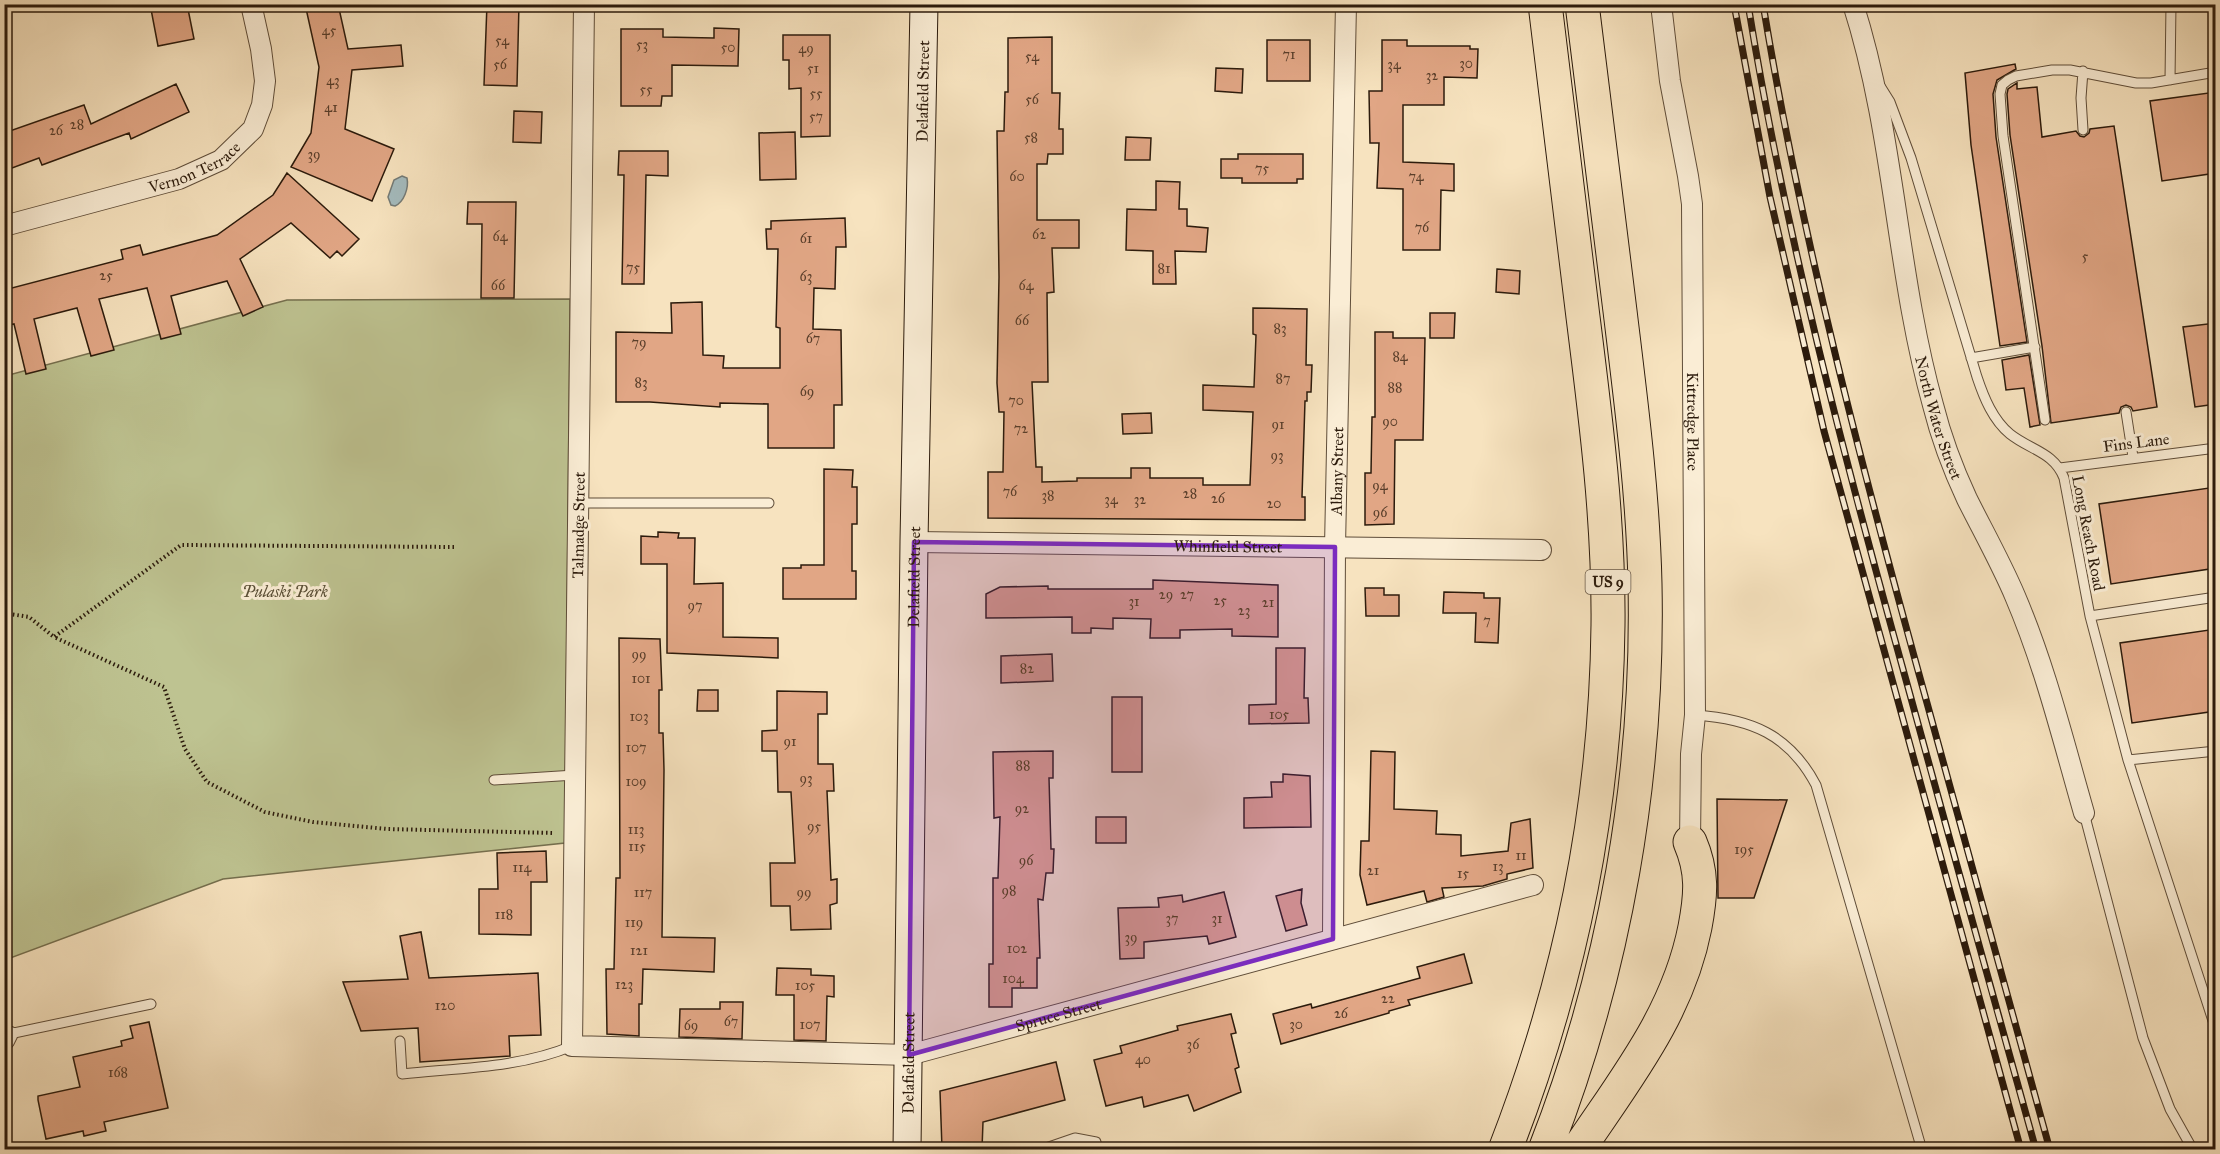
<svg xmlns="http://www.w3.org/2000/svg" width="2220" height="1154" viewBox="0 0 2220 1154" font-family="'IM FELL Great Primer',serif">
<rect width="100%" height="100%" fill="#f7e3bf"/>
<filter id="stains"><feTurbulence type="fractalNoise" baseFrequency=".00333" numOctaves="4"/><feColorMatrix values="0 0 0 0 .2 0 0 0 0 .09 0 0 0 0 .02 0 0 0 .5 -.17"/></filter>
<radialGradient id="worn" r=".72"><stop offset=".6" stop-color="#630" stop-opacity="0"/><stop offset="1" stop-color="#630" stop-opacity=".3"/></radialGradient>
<path fill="#bec391" stroke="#756f4e" stroke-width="1.5" d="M570,299L565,843L223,879L5,960V376L287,300Z"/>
<path fill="#a4bbbe" stroke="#747b77" stroke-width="1.5" d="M402,176L407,178C409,188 404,202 395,206L391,205L388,197L394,180Z"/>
<path fill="#e1a685" stroke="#2c1b0c" stroke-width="1.5" d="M150,4H187L194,39L158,46Z
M305,4H338L348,49L401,45L403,66L352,70L345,129L394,149L372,201L291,167L311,133L319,67Z
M487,4H519L517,86L484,85Z
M714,28L739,29L738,66L672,65V96H662L661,106H621V29H663V37L714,38Z
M783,35H830V136L801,137V88L789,89V60H783Z
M1052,37V93H1060L1059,129H1063V154H1048L1047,164H1037V220H1079V248H1052L1054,292L1047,293L1048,382H1032L1036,467H1042V482L1077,481V478H1131V468H1150V478H1203V485H1250L1253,412L1203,410V385L1254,387L1256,335L1253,334V308L1307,309L1306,365H1312L1311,392H1307V401H1305L1302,497H1305V520L988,518V472H1003L1004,412H999L997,383L999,277L997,131H1004L1005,92H1008V38Z
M1267,40H1310V81H1267Z
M1382,40H1407V46H1470V49H1478L1477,78L1444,77V105H1403V162L1454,164V191L1441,190L1440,250H1403V189L1377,188L1379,143H1370L1369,91H1382Z
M2015,64L2016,69L1997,80L1993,94L1996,137L2027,342L2000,346L1971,145L1965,73Z
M1216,68L1243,69L1242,93L1215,91Z
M2017,83V89L2037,87L2042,137L2076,131L2080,136L2084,137L2089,133L2090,129L2114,126L2157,407L2133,411L2131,407L2126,405L2121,407L2119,413L2051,423L2042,346L2010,135L2007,94L2008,89Z
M176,84L189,112L131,139L129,133L42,165L39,158L4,171V133L84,105L91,124Z
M2216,92V173L2162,181L2150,101Z
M514,111L542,112L541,143L513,142Z
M795,132L796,179L760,180L759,133Z
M1126,137L1151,138L1150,160H1125Z
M619,151H668V176L646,175L644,284H622L624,175H618Z
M1238,154H1303V179H1297V183H1242V178H1221V159H1238Z
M287,173L359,239L342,256L337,251L330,258L291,223L240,259L263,307L243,316L227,281L171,296L181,334L161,339L147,288L99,299L114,350L91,356L77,308L34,319L46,369L26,374L14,324L4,326V290L123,259L121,250L140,245L143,255L217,235L273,195Z
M1156,181L1180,182L1179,209H1187V226L1208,228L1206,252L1175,251L1176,284H1153V251L1126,250L1127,209L1156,210Z
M468,202H516L514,298H481L482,224H467Z
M845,218L846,247H836L835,289L814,288L813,329L841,330L842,405H834V448H768V404L720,403V407L650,402H616V332L672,333L671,303L702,302L703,355L724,356L723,368H780V328L776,327L778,249H767L766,229H771V221Z
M1497,269L1520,271L1519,294L1496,292Z
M1430,313H1455L1454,338H1430Z
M2216,323V404L2195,407L2183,327Z
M1375,332H1393V338H1425L1423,440H1395L1394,524L1365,525V473H1371L1372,417H1375Z
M2029,355L2040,425L2030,427L2024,388L2006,390L2002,360Z
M1151,413L1152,433L1123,434L1122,414Z
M824,469L853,470L852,487H857V524H852V571H856V599H783V568H801V565H824Z
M2216,487V568L2111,584L2099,504Z
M658,532L679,533L678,538H695L694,584L723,583V637L778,638V658L667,653V564H641V536L658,537Z
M1153,580L1278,585V637L1232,636V629L1180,630V638H1150L1151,619L1113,618V629L1091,628V633H1072V617L986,618V594L1000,587L1048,586V589H1153Z
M1365,588H1384V595H1399V616H1366Z
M1444,592L1484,593V598H1500L1498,643L1475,642L1476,613H1443Z
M2216,629V711L2132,723L2120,643Z
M619,638L660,639L662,690H659V733H663L664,770L662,937L715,938L714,972L643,969L642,1004H639V1036L607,1034L606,969H614L616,878H620Z
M1276,648H1305L1304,698H1308L1309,723L1249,724V705L1276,704Z
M1052,654L1053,681L1001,683V656Z
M698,690H718V711H697Z
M777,691L827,692V714H818V764H833L834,791H827L831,880L837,879V903L830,905L831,929L791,930L790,906H771L770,863H795L791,792H778L777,751H762V731L777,730Z
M1112,697H1142V772H1112Z
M1053,751V778H1049L1051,849H1054L1053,873H1046L1043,900L1038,899L1040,958H1037V988H1012V1007H989V964H993V878H998L1000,817L994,818L993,752Z
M1371,751L1395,752L1394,809L1437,811L1436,834L1461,835V856L1508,851L1511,823L1530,819L1533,868L1507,874V879L1483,886L1442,888L1444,897L1427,902L1424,891L1367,905L1360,875L1361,841H1369Z
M1283,774L1310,776L1311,827L1244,828V798L1272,797L1271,782H1283Z
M1717,799L1787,800L1754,898H1718Z
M1096,817H1126V843H1096Z
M546,851L547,882H531V935L479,934V889H498L497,853Z
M1302,889L1301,903L1307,925L1286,931L1276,896Z
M1224,892L1236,937L1209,944L1207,936L1144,942V958L1120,959L1118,908L1159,907L1158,898L1182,895L1183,902Z
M421,932L429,978L538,973L541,1035L509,1036L510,1056L420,1062L418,1028L361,1031L343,982L408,979L400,936Z
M1464,954L1472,983L1408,1000L1410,1005L1389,1011V1013L1281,1044L1273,1014L1311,1004L1312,1008L1420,978L1417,967Z
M777,968L811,969V975L834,976V997L827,996L826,1041L794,1040V995H776Z
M720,1002H743L742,1039L679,1037L680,1009H720Z
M1231,1014L1236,1033L1231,1034L1239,1067L1235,1069L1241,1092L1194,1111L1188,1095L1144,1107L1142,1097L1106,1106L1094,1060L1122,1053L1120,1046L1178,1030L1177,1026Z
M149,1022L168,1108L104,1122L106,1131L84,1136L83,1131L46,1139L38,1100V1096L80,1087L73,1057L122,1046L121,1041L133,1038L130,1026Z
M1056,1062L1065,1100L983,1122L982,1149H942L940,1091Z"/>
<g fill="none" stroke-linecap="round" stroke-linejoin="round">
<defs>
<path id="lane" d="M2170,80L2171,4
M1880,86L1890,102L1911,158L1977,377C1984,398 1993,420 2010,434C2030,450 2054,452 2064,478L2090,616L2128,760L2216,1030
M2083,130L2081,98L2083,71
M1971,358L2035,347
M2126,412L2133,457
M2045,420L2003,136L2000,94L2002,85L2008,80L2016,76L2052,70H2070L2136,83H2151L2216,72
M2060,468L2216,448
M578,503H769
M2090,616L2216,597
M1695,715C1751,719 1789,734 1816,785L1922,1150
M2128,760L2216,751
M494,780L575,775
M2084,813L2143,1038L2170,1109L2193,1150
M4,1028L14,1033L9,1043L4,1044
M14,1033L151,1004
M400,1041L402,1074C458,1068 520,1068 572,1046
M1040,1150L1075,1138L1096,1142L1098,1150"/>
<g id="street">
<path id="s1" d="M584,4L572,1046L909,1055L1533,885"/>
<path id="s2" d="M1661,4L1670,81L1688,176L1692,204L1695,715L1691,754L1690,842"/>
<path id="s3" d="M1853,4C1895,135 1896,273 1933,405C1941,437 1953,469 1967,499C1983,531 2001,563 2015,596C2045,666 2063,740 2084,813"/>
<path id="s4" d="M4,226L179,179L221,160L253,129L262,105L265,81L261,49L251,4"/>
<path id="s5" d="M914,542L1541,550"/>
<path id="s6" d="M1333,939L1335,547L1346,4"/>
</g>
<g id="secondary">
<path id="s7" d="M907,1150L914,542L924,4"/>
</g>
<path id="highway" d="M1505,1150C1570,983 1606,805 1608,625C1609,522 1596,420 1583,317C1571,213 1558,109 1545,4
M1545,1150C1615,972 1649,775 1645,584C1643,493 1631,402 1620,311C1607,209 1594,107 1582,4
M1578,1150C1626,1078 1678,1014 1695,927C1701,895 1703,872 1690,842"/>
</defs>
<use href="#lane" stroke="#5f4d39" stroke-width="11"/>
<use href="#street" stroke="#5f4d39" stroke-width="22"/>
<use href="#secondary" stroke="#2c1b0c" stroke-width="29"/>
<use href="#highway" stroke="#2c1b0c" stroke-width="35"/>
<path stroke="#2c1b0c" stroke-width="4" stroke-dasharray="1.5 3" stroke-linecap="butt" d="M454,547L181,545L54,637L164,687L185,749L207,782L265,812L313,822L387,829L553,833
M4,613L29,617L54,637"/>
<use href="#lane" stroke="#faedd5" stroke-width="9"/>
<use href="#street" stroke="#faedd5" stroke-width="20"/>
<use href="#secondary" stroke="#faedd5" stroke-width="27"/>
<use href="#highway" stroke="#f7e3bf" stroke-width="33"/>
<defs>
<path id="rail" d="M1734,4L1770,197L1824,431L2021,1150
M1748,4C1785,233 1844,457 1906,680C1949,837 1992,993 2036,1150
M1763,4C1802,241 1863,472 1927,703C1968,852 2009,1001 2050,1150"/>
</defs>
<use href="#rail" stroke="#2c1b0c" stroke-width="7"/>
<use href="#rail" stroke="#faedd5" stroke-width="4.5" stroke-dasharray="14" stroke-linecap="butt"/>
</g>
<path fill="#7b2cbf" fill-opacity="0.2" stroke="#7b2cbf" stroke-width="4.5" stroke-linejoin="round" d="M914,542L1335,547L1333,939L909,1055Z"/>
<g text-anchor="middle" stroke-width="6" stroke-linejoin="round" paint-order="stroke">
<g font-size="14" fill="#593e2a">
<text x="329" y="35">45</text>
<text x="502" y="45">54</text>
<text x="642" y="49">53</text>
<text x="728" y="52">50</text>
<text x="806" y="53">49</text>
<text x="1289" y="59">71</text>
<text x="1032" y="61">54</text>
<text x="1466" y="68">30</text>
<text x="500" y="69">56</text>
<text x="1394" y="69">34</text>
<text x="813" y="73">51</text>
<text x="1432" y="80">32</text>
<text x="333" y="85">43</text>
<text x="646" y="94">55</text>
<text x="816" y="98">55</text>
<text x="1032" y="104">56</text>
<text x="331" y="112">41</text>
<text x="816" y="121">57</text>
<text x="77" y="129">28</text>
<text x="56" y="135">26</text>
<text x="1031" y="142">58</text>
<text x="314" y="159">39</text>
<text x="1262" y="173">75</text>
<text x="1017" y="181">60</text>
<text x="1416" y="181">74</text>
<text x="1422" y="232">76</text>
<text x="1039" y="239">62</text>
<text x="500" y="241">64</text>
<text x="806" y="243">61</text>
<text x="2085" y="261">5</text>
<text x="633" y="272">75</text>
<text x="1164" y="273">81</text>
<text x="106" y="280">25</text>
<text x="806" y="281">63</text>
<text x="498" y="290">66</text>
<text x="1026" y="290">64</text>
<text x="1022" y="325">66</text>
<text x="1280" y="333">83</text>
<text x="813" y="343">67</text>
<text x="639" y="347">79</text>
<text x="1400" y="361">84</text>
<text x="1283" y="383">87</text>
<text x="641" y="387">83</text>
<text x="1395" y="392">88</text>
<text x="807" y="396">69</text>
<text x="1016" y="405">70</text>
<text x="1390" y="426">90</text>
<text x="1278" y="429">91</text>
<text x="1021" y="433">72</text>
<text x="1277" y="460">93</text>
<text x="1380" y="490">94</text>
<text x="1010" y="496">76</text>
<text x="1190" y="498">28</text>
<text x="1048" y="500">38</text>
<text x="1218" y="503">26</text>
<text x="1111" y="504">34</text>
<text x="1140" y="504">32</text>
<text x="1274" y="508">20</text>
<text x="1380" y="517">96</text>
<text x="1166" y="599">29</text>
<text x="1187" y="599">27</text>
<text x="1220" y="605">25</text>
<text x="1134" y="606">31</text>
<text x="1268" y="607">21</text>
<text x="695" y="610">97</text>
<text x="1244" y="615">23</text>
<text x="1487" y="625">7</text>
<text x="639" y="659">99</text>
<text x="1027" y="673">82</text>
<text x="641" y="683">101</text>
<text x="1279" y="719">105</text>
<text x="639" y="721">103</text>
<text x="790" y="746">91</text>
<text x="636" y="752">107</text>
<text x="1023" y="770">88</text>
<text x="806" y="783">93</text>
<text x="636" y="786">109</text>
<text x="1022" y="813">92</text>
<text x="814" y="831">95</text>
<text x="636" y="834">113</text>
<text x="637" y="851">115</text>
<text x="1744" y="854">195</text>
<text x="1521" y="860">11</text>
<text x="1026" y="865">96</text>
<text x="1498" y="871">13</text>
<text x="522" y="872">114</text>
<text x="1373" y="875">21</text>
<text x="1463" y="878">15</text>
<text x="1009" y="895">98</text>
<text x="643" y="897">117</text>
<text x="804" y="897">99</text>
<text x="504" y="919">118</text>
<text x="1172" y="923">37</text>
<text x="1217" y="923">31</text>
<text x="634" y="927">119</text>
<text x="1131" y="942">39</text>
<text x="1017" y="953">102</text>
<text x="639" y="955">121</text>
<text x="1013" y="983">104</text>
<text x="624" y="989">123</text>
<text x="805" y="990">105</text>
<text x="1388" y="1003">22</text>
<text x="445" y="1010">120</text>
<text x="1341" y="1018">26</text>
<text x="731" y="1026">67</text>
<text x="810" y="1029">107</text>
<text x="1296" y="1029">30</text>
<text x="691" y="1030">69</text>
<text x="1193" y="1049">36</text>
<text x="1143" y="1064">40</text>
<text x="118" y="1077">168</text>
</g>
<rect fill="#faedd5" stroke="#6a5a48" stroke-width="1.5" x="1585.5" y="570" width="45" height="24" rx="4.5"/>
<g font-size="15" font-weight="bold" fill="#2c1b0c">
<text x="1608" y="587">US 9</text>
</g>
<g font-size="16" fill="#2c1b0c" stroke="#faedd5">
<text dy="6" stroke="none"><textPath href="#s7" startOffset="1059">Delafield Street</textPath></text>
<text dy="6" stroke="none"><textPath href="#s4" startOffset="200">Vernon Terrace</textPath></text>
<text dy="6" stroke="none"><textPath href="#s3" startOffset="423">North Water Street</textPath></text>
<text dy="6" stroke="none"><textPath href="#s2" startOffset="420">Kittredge Place</textPath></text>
<text transform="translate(2136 442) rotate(-7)" y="6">Fins Lane</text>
<text dy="6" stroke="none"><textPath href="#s6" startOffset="468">Albany Street</textPath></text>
<text transform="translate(578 525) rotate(-89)" y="6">Talmadge Street</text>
<text transform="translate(2089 533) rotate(79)" y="6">Long Reach Road</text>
<text dy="6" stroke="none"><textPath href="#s5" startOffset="314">Whinfield Street</textPath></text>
<text dy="6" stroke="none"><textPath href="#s7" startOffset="573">Delafield Street</textPath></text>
<text dy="6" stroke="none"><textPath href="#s1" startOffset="1534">Spruce Street</textPath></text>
<text dy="6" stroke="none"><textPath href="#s7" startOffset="87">Delafield Street</textPath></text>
</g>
<g font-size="16" font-style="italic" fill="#584d34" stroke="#faedd5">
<text x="285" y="597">Pulaski Park</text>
</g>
</g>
<rect width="2220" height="1154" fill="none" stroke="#f7e3bf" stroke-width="24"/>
<rect x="6" y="6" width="2208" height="1142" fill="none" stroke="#2c1b0c" stroke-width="3"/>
<rect x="12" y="12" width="2196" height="1130" fill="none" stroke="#2c1b0c" stroke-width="1.5"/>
<rect width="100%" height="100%" filter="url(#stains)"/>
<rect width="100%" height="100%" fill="url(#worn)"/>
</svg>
